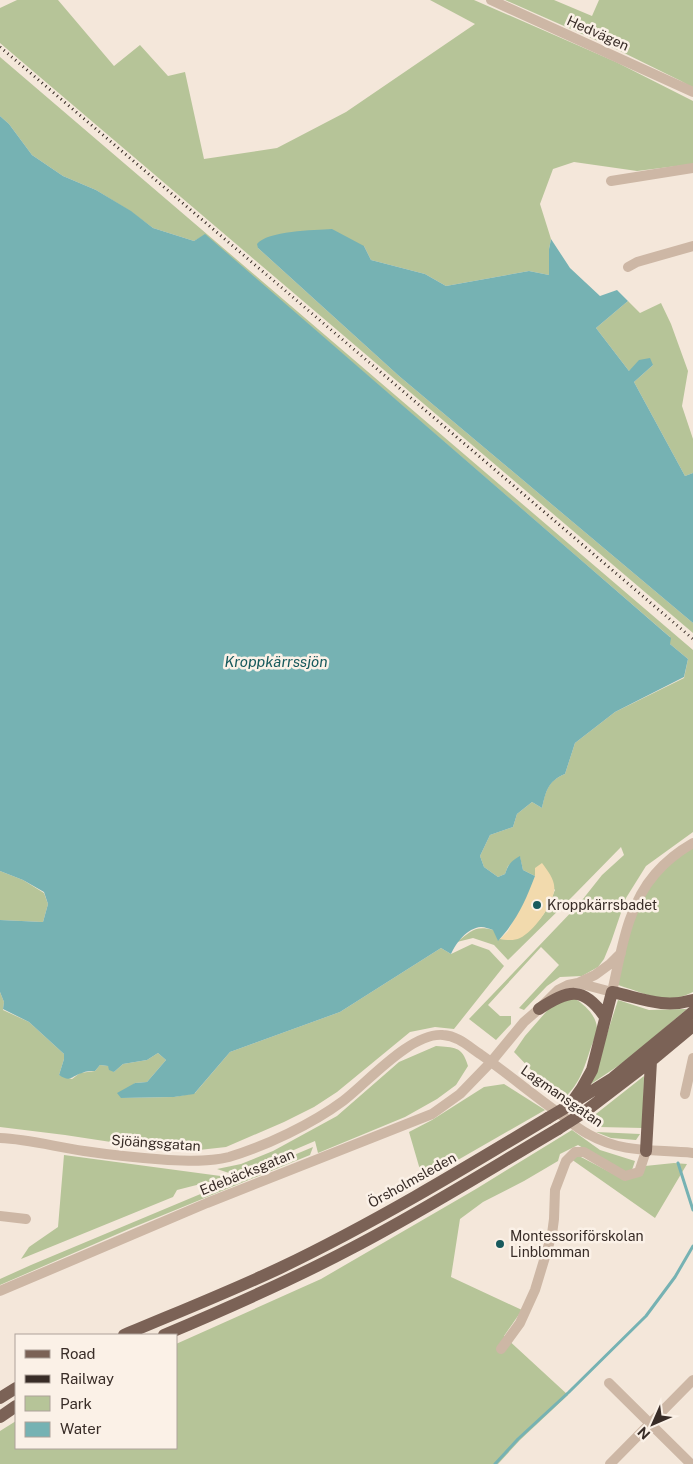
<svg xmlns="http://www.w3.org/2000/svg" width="693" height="1464" viewBox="0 0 693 1464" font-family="'Public Sans',sans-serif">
<rect width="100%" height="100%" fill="#f4e7da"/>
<path fill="#b6c498" d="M17,0H58L114,66L140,45L168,76L185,72L204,159L277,148L346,112L475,24L430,0H474L616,62L693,101V164L637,171L574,162L553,169L540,204L551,239L549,249V275L529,271L446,286L425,274L371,260L364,246L258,248L399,376L693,623V633L0,43V8Z
M505,0H554L592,16L599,0H693V88L681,81L616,49Z
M0,57L693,650V832L646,866L626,898L611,942L604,959L598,967L582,976L560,977L547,986L524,1010L519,1008L559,965L541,947L488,1005L500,1016H511V1024L496,1040L469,1019L579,904L602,875L624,855L621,847L573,896L508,960L494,945L473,938L457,942C472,931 474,925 494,930L498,940L500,939C520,942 537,925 547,909C551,904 552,896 555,890L535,868V876L523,870L520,857L508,866L505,874L498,877L484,867L480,856L490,835L513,827L517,814L532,802L542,808C546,790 548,781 565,774L575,743L615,712L684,678L688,659L670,644V637L205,235L194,241L153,228L130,211L96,190L63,176L32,155L9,124L0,116Z
M628,301L640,313L661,303L671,324L688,371L682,406L693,439V473L685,476L634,382L653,365L629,371L596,328Z
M693,847V992C667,1006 644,993 618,985C627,944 632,903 662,871C671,862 683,855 693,847Z
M0,871L23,880L44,893L48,904L43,922L0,920Z
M472,944L489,950L504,966L454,1029L435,1027L410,1032L337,1092L314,1107L284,1122L226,1147L190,1151L124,1144L65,1135L0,1127V992L4,1002L3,1010L29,1022L64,1054V1059L59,1075L72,1079L80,1073L95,1071L100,1065L108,1066L114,1072L123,1064L147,1060L158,1053L166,1060L147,1082L135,1083L121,1098L174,1097L195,1093L230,1052L340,1012L441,948L451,954Z
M574,998C585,1005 596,1015 597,1028C597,1034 593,1042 591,1047C584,1069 579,1086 561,1101L514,1052L525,1036L552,1005Z
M618,1000L649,1010L687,1009L627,1060L591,1084Z
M436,1046C454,1048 462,1045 468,1066L456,1085L437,1099L405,1117L318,1153L315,1141L235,1175L217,1169L241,1164L273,1151L337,1116L399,1062Z
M644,1076L643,1128L599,1127L587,1121Z
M504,1084L545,1110L423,1180L409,1132L432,1120L484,1087Z
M572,1130L600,1150L635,1161L632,1170L624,1172L578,1145L560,1154L558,1161L524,1181L483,1202L460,1219L451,1277L522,1310L504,1336L568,1395L520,1440L498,1464H0V1431L16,1421V1448H176V1344L321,1279L476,1189Z
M596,1132L640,1134L636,1140L611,1138Z
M313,1147L310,1155L129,1229L0,1285V1279L31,1265Z
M64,1155L228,1177L177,1190L173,1197L21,1259L29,1247L58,1227Z
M579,1156L625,1180L645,1166L674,1163L687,1164L655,1218L571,1159Z"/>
<path fill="#f2daad" d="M542,863C548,871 556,881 554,891C552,906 533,932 520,938C514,941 506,940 500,939L508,931L535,876V868Z"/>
<path fill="#76b2b3" d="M0,116L9,124L32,155L63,176L96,190L131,211L153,228L194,241L205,234L671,638L670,644L688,659L684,677L615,712L575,743L565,774C548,781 546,791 542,808L532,802L517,814L513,827L490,835L480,856L484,867L498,877L505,874C508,865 511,861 520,856L523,870L535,876C525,902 517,920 498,941L493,930C490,929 485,927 481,927C467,928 456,943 451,954L441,948L340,1012L230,1052L194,1094L174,1097L121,1098L117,1093L135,1083L147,1082L166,1060L158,1053L147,1060L123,1064L114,1072L109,1070L108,1066L100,1065L95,1071C91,1071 86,1071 82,1073C71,1076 71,1083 59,1075L64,1059V1054L29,1022L3,1009L4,1002L0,992V920L43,922L48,904L44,892L23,880L0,871Z
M332,229L364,246L371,260L425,274L446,286L529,271L549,275V249L551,239L570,268L600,296L617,290L628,301L596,328L629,371L639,360L650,358L653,365L634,382L685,476L693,473V623L399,376L258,248L257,244C267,231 314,230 332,229Z"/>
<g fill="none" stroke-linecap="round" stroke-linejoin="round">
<path stroke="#76b2b3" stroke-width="3" d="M678,1163L693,1210
M495,1464L518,1439L569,1392L646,1316L675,1277L693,1246"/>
<path stroke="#cdb7a5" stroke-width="10" d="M491,0L693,92
M611,181L693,168
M628,267L637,262L693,246
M578,983L612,992C621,953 627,906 655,874C666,861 679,851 693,843
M685,1094L693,1058
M0,1138C28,1139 56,1147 84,1151C111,1155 140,1158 168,1160C187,1161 210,1162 229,1157C266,1146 312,1124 343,1101C367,1083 411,1032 443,1035C458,1036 468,1046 480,1054C507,1073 533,1095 560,1114C569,1121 578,1129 588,1134C623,1154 655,1149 693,1153
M0,1216L26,1219
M0,1291L207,1203L432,1114L460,1094L491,1062L524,1022L539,1009L558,990L568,985L578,983L595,975L610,964L621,953
M501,1349L520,1323L535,1290L552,1234L554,1219L555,1190L566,1161L575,1152H584L625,1176L639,1172L646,1151
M609,1383L691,1464
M610,1464L693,1380"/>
<path stroke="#7b6256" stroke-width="12" d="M539,1009C568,990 583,985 605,1017
M576,1101L613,1078L693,1012
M570,1105L582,1088L592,1070L612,992C641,998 663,1009 693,1000
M583,1113L651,1061L693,1026
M646,1151L651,1061
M124,1335C176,1313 229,1292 280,1268C372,1224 460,1171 548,1118
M164,1335C228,1308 292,1280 354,1247C423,1211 490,1169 558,1129
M0,1398L16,1388
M0,1417L16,1406"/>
<path stroke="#382c27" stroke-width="3" stroke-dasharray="1 4" stroke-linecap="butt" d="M0,47L693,639"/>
<path stroke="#7b6256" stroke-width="12" d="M548,1118L570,1105
M558,1129L583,1113"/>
</g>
<g fill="#185a5d" stroke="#fbf1e7" stroke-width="2">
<circle cx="537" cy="905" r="5"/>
<circle cx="500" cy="1244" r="5"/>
</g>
<g text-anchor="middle" stroke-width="5" stroke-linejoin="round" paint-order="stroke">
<g font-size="14" fill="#382c27" stroke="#fbf1e7">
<text transform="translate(598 33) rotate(24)" y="5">Hedvägen</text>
<text transform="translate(562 1096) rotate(35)" y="5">Lagmansgatan</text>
<text transform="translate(156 1143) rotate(4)" y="5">Sjöängsgatan</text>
<text transform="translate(247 1172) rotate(-22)" y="5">Edebäcksgatan</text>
<text transform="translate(412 1180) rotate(-29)" y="5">Örsholmsleden</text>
</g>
<g font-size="14" fill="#382c27" stroke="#fbf1e7" text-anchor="start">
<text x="547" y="910">Kroppkärrsbadet</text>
<text x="510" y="1241">Montessoriförskolan<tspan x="510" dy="16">Linblomman</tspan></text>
</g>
<g font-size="15" font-style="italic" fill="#185a5d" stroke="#fbf1e7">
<text x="276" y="667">Kroppkärrssjön</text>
</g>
</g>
<rect x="15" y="1334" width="162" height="115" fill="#fbf1e7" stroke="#ada29a"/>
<rect x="25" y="1350" width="25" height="8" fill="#7b6256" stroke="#ada29a"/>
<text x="60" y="1359" font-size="15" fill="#382c27">Road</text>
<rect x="25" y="1375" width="25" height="8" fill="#382c27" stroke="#ada29a"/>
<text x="60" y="1384" font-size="15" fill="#382c27">Railway</text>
<rect x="25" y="1396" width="25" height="15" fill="#b6c498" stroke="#ada29a"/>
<text x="60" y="1409" font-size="15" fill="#382c27">Park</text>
<rect x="25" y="1422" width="25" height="15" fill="#76b2b3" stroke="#ada29a"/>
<text x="60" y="1434" font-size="15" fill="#382c27">Water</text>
<g transform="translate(653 1424) rotate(225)" stroke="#fbf1e7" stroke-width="4" paint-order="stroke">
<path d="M0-4L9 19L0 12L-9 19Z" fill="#382c27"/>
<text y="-8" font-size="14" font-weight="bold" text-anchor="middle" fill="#382c27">N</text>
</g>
</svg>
